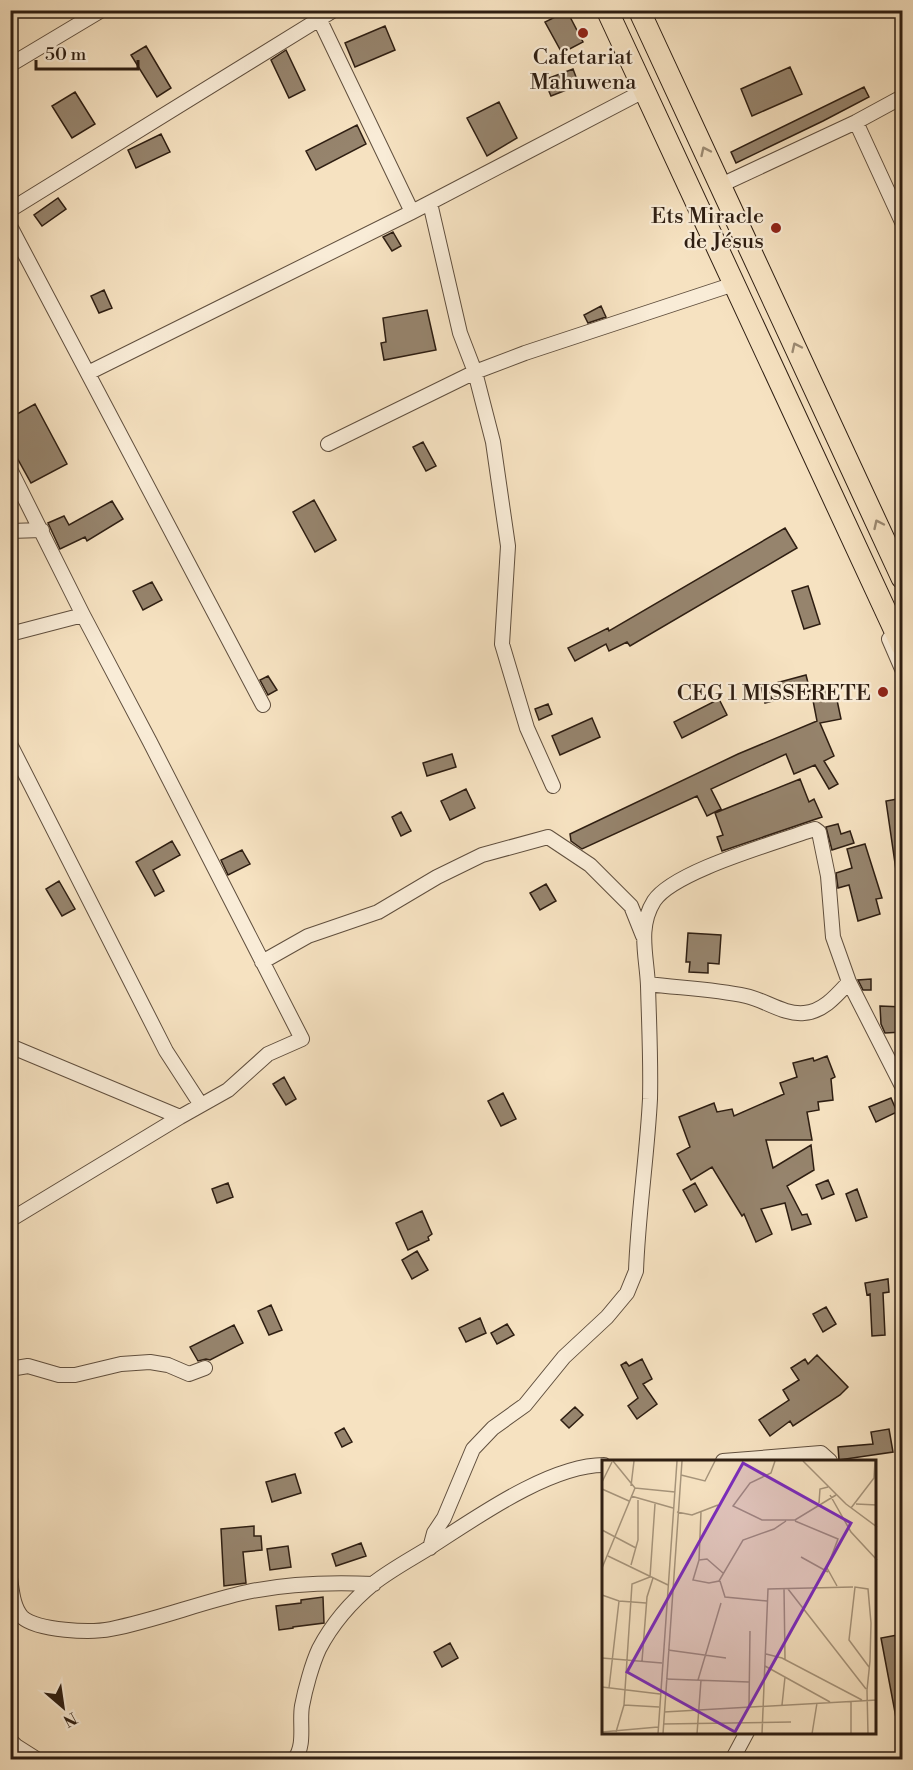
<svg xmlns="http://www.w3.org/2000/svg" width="913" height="1770" viewBox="0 0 913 1770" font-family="'Libre Bodoni',serif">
<rect width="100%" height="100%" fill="#f6e2c1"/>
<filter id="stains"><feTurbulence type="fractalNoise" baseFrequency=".00333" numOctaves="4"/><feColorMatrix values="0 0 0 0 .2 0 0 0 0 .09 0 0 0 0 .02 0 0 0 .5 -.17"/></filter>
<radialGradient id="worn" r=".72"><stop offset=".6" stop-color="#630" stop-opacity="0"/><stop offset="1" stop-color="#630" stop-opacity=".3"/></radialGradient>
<path fill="#96846d" stroke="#2e1e12" stroke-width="1.5" d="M567,11L583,42L562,53L545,22Z
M385,26L395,50L355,67L345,43Z
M146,46L171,88L157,97L131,55Z
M286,50L305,90L289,98L271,60Z
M790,67L802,94L752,116L741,89Z
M573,69L579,85L551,96L544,80Z
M864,87L869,97L823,121L736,163L731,152Z
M75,92L95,124L72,138L52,106Z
M499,102L517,138L487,156L467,118Z
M357,125L366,144L316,170L306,151Z
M161,134L170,152L136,168L128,150Z
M58,198L66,209L42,226L34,215Z
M393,232L401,246L392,251L383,237Z
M104,290L112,308L99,313L91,296Z
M601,306L606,317L588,323L584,315Z
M427,310L436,350L384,360L381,343L386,342L383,318Z
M35,404L67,464L31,483L10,445V418Z
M423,442L436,466L426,471L413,447Z
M314,500L336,540L315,552L293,512Z
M112,501L123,519L87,541L85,537L60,549L48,523L64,516L69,525Z
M785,528L797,548L630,646L627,642L609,651L606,644L575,661L568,648L608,628L609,631Z
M152,582L162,600L143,610L133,591Z
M808,586L820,624L804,629L792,591Z
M806,675L810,691L765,703L761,687Z
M268,676L277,690L268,695L260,680Z
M834,686L841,719L820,723L834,756L824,761L838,784L829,789L815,765L794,774L786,754L711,789L721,809L707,816L697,796L582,849L571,841L570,834L738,754L817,721L811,690Z
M719,699L727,715L682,738L674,722Z
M548,704L552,714L539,720L535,709Z
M592,718L600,737L560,755L552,736Z
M452,754L456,767L427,776L423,763Z
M800,779L809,802L814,799L822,817L722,851L717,837L723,835L715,813Z
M466,789L475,808L450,820L441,801Z
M903,798V870H896L886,801Z
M401,812L411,831L401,836L392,817Z
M838,824L841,834L850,831L854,843L832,850L826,827Z
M172,841L180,855L153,870L164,891L155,896L136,862Z
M865,844L882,898L876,899L880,914L858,921L849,885L838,888L836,873L852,868L847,849Z
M242,850L250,864L228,875L221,860Z
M59,881L75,909L62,916L46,889Z
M546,884L556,901L540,910L530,893Z
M688,933L721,935L719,964L708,963V973L689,972L690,962H686Z
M871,979V990H863L858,980Z
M880,1006L903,1007V1032L885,1033L881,1024Z
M827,1056L835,1077L831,1079L833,1100L818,1102L819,1110L807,1112L812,1140H766L773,1168L811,1145L814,1170L787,1186L802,1215L807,1214L811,1224L792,1230L785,1203L761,1209L772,1234L756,1242L744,1214L742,1216L712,1167L691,1180L677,1154L690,1147L679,1117L714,1103L717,1112L732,1109L734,1116L784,1094L780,1083L797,1077L793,1063L813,1058L814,1061Z
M284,1077L296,1099L286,1105L273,1084Z
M503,1093L516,1119L501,1126L488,1101Z
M891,1098L897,1112L876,1122L869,1107Z
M828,1180L834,1194L822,1199L816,1185Z
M228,1183L233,1197L217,1203L212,1189Z
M695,1183L707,1205L695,1212L683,1190Z
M857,1189L867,1217L856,1221L846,1194Z
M422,1211L432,1234L428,1237L429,1240L408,1250L396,1223Z
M417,1251L428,1270L412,1279L402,1260Z
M888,1279L889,1292L883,1293L885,1335L872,1336L870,1294L867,1295L865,1283Z
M271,1305L282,1330L269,1335L258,1311Z
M826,1307L836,1324L823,1332L813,1314Z
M480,1318L486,1333L466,1342L459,1328Z
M507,1324L514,1335L497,1344L491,1333Z
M234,1325L243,1343L210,1360L206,1359L198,1361L190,1347Z
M817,1355L848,1387L840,1395L793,1426L790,1421L770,1436L759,1420L789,1400L783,1390L799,1380L791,1368L805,1359L808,1364Z
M642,1359L652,1379L643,1384L657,1404L637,1419L628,1406L638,1398L621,1365L626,1362L629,1366Z
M575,1407L583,1415L569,1428L561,1420Z
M344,1428L352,1442L342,1447L335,1433Z
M889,1429L893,1452L839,1460L838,1447L873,1444L871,1432Z
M295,1474L301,1493L272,1502L266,1482Z
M254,1526V1536H261L262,1550L243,1552L246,1583L224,1586L221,1529Z
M361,1543L366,1556L336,1566L332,1554Z
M288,1546L291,1567L270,1570L267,1549Z
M323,1597L324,1623L293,1627V1628L279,1630L276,1606L301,1603V1600Z
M903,1634V1723H897L881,1638Z
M450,1643L458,1658L442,1667L434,1652Z"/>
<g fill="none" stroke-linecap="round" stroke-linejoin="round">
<defs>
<path id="minor" d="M315,10L412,212
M10,65L102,10
M856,122L902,222
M721,185L856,122L902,97
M430,203L460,333L475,372L493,442L508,546L502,644L527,728L553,786
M10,210L334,10
M10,226L263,705
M88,373L412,212L636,95
M328,444L475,372L525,353L725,287
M10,469L83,615L150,742L302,1039L268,1054L228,1090L180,1117L10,1220
M10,531L42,530
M10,634L83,615
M889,639L902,669
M10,744L166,1051L201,1105
M262,962L308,936L378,912L437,877L482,855L548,837L590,865L631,906L643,936
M648,984C680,988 714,989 746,996C765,1000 784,1015 804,1013C823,1012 837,995 849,982
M10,1046L180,1117
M10,1369L28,1366L59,1375H75L121,1364L150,1362L168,1365L189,1374L205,1368
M723,1461L821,1453L830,1461
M430,1548L434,1533L444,1518L473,1449L493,1428L525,1405L564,1357L607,1317L627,1293L636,1271C638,1214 647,1157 650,1099C651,1062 649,1023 648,986C647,957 637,928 654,901C673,872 769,845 805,832L815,829L819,832L828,876L833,937L849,982L902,1086
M10,1578C12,1591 13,1607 22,1617C38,1631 91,1633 111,1629C157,1620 201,1602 247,1592C289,1583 331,1582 374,1584
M10,1740L16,1746L38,1760
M294,1760C306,1745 299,1723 302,1706C305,1690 312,1664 319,1649C332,1624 352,1601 374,1583C392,1569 413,1558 432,1546C477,1517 550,1465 604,1465
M732,1760L747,1732"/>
<path id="trunk" d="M607,10L902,646
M639,10L902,578"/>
</defs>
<use href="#minor" stroke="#604f3e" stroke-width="16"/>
<use href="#trunk" stroke="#2e1e12" stroke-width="23"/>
<use href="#minor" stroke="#f9ecd7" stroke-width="14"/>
<use href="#trunk" stroke="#f6e2c1" stroke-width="21"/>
</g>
<defs><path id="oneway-chevron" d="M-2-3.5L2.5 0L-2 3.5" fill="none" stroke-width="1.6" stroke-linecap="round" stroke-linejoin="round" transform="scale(1.5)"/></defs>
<g stroke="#9c8a72">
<use href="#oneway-chevron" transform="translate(705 151) rotate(-115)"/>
<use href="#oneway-chevron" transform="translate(796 347) rotate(-115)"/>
<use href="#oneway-chevron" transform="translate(878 524) rotate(-115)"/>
</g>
<g fill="#8f2418" stroke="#f9ecd7" stroke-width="2">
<circle cx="583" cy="33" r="6"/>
<circle cx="776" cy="228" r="6"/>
<circle cx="883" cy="692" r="6"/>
</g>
<g text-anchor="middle" stroke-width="4.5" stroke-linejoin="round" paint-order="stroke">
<g font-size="22" fill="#2e1e12" stroke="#f9ecd7" text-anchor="end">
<text x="583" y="64" text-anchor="middle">Cafetariat<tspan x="583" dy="25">Mahuwena</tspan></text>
<text x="764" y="223">Ets Miracle<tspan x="764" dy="25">de Jésus</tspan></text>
<text x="871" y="700">CEG 1 MISSERETE</text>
</g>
</g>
<g transform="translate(602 1460)">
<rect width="274" height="274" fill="#f6e2c1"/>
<path fill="none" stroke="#a6947b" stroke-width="1.5" d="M11,1L33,28M173,1L169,13L148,23L131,46L160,60H193L234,35M201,1L244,44L275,67M79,15L103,21L113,1M0,22L10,2M29,26L32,1M0,29L27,41M228,35L249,72L275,100M29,36L71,48M217,43L218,29L226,27M254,44L275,45M249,48L272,18L273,1M75,52L90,55L116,45M99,52L97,100L91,120L107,123L117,121L141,80L172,69L184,61M193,61L236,79L225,108L235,126M0,70L34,88M6,96L66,125M199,97L226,112M97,100L105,99L121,113M29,105L36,80V40M0,108L33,28L73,32M118,121L123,137L165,141M182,128L183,199M186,129L264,229M0,135L17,141L44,143M66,190L124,198M164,194L180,198L260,240M0,198L60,203M40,201L45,137L51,118M163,206L228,242M64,219L147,222M96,220L119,143M0,227L58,234M7,228L17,141M249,242V274M22,245L57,247M180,245L183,217M147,246L148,171M62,252L275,240M61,264L189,262M0,272L56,267M14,272L22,245L30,124L48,117L53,44M56,274L75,1M61,274L80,1M95,274L99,220M160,274L166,129L251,127M210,274L215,243M266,274L265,230L268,201L269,163L266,129L253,127L247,180L267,207"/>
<path fill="#7b2cbf" fill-opacity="0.15" stroke="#7b2cbf" stroke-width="3" d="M141,3L249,63L133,272L25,212Z"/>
<rect width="274" height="274" fill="none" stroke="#2e1e12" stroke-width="3"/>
</g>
<rect width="913" height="1770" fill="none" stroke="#f6e2c1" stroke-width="36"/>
<rect x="12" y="12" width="889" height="1746" fill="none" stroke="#2e1e12" stroke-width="3"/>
<rect x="18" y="18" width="877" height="1734" fill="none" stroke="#2e1e12" stroke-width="1.5"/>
<g transform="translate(63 1707) rotate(151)" stroke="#f9ecd7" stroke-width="4.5" paint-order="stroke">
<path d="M0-4.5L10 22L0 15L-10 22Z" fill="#2e1e12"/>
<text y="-9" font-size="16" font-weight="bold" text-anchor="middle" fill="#2e1e12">N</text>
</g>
<path d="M36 60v9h102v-9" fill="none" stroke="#2e1e12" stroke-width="3"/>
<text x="45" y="60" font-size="18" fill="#2e1e12" stroke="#f9ecd7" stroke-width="4.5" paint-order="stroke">50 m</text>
<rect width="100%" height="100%" filter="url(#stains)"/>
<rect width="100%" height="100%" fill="url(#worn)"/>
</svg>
